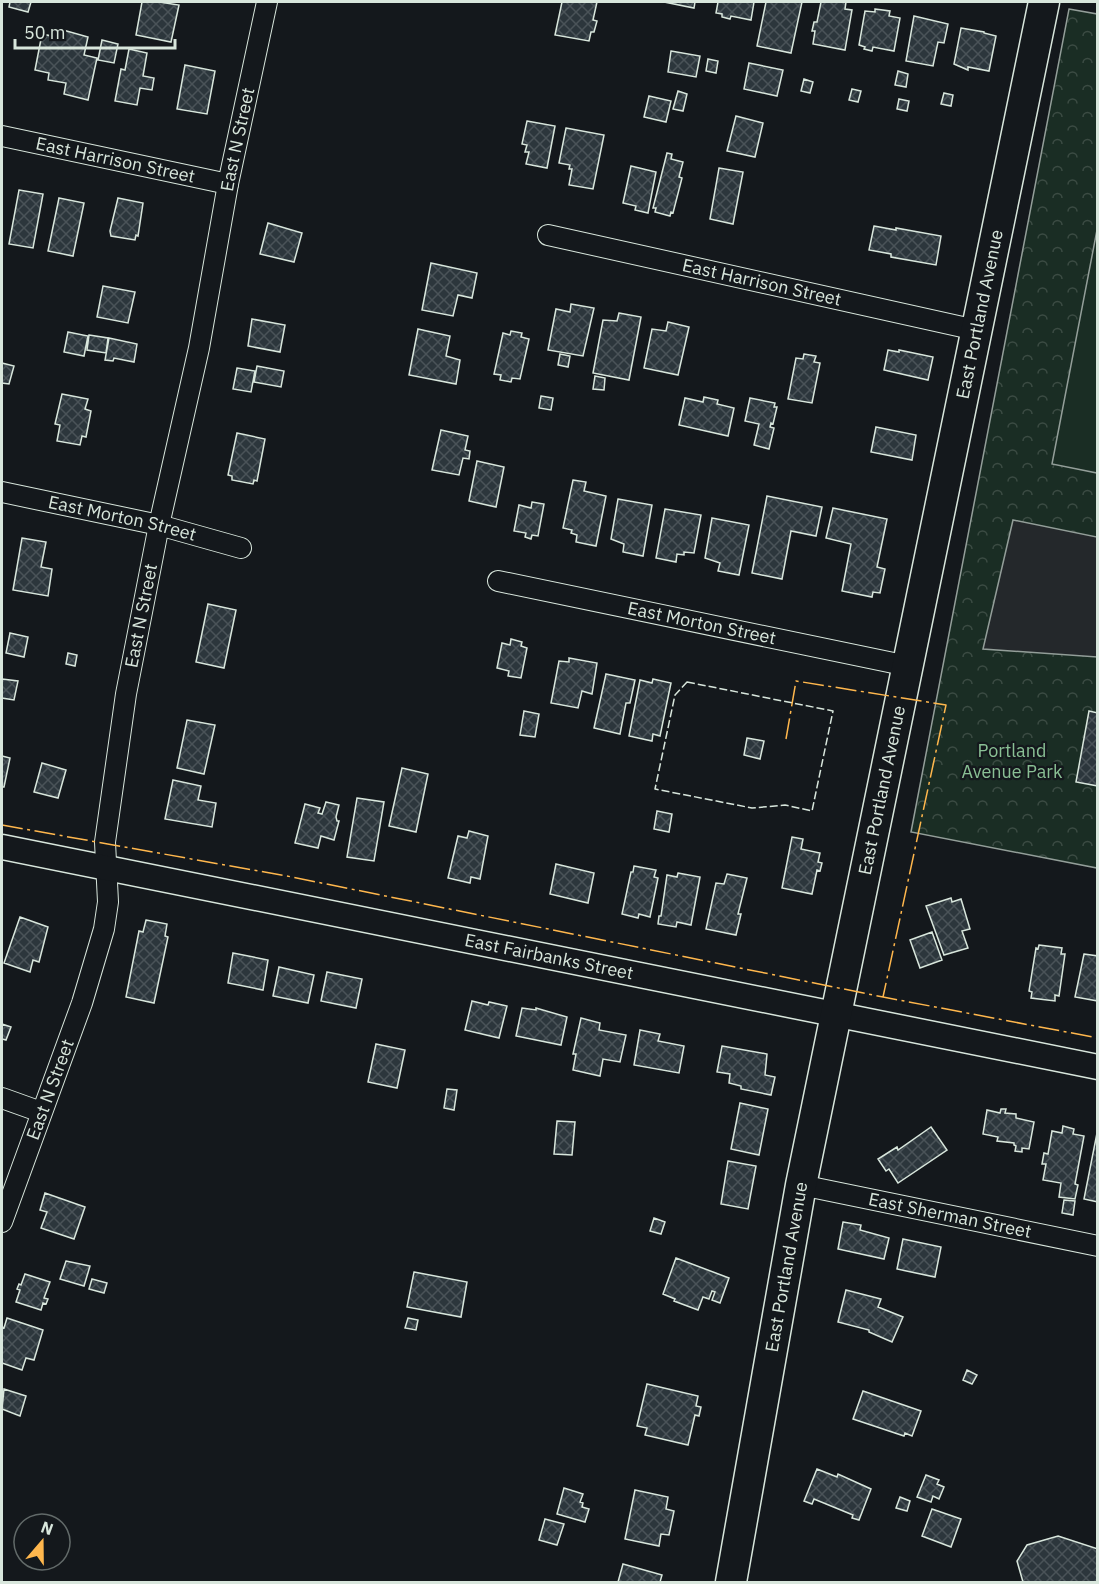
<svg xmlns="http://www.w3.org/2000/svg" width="1099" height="1584" viewBox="0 0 1099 1584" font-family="'IBM Plex Sans',sans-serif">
<defs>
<pattern id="park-crowns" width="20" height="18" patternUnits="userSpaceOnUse" patternTransform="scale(1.5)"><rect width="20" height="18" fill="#1a2d24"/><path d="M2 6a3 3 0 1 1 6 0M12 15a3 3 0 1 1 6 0" fill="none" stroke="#3b4b43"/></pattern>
<pattern id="building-cross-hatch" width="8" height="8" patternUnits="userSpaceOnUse" patternTransform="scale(1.5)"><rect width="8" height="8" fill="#2c363c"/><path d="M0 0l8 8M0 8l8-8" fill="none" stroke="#4a5358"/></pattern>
</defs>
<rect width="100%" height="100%" fill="#14181c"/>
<path fill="url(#park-crowns)" stroke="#939e99" stroke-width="1.5" d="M1069,9L1097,14V868L911,832Z"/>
<path fill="#1a2d24" stroke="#939e99" stroke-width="1.5" d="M1097,230V473L1052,464Z"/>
<path fill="#24282b" stroke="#939e99" stroke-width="1.5" d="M1013,520L1097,537V657L983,649Z"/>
<path fill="url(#building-cross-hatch)" stroke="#d8e6dc" stroke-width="1.5" d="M10,2H31L28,12L9,7Z
M142,2H159L179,5L171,42L136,35Z
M562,2H597L593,20L597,21L594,32H591L589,41L555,35Z
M664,2H695L694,8Z
M718,2H754L751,20L731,16L730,19L722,17V14L716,13Z
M766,2H802L791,53L757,46Z
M821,2H846L845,9L852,10L845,50L813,44L815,31H812L814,22H817Z
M875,9L890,11L889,16L900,18L894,51L873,47L872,51L864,49L865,47L859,45L865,11L875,12Z
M914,16L948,24L944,43L938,42L933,66L906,61Z
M961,28L984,32V33L996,36L989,71L968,67V70L954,64Z
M63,30L88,37L84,55L97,58L88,100L64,94L66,83L48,80L49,73L35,70L42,34L61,38Z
M102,40L118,44L114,63L98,60Z
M129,49L147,53L143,76L154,78L152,90L140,88L137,105L115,101L121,69L125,70Z
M671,51L700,56L696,77L668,72Z
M708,59L718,61L716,73L706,71Z
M749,63L783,70L777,96L744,89Z
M185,65L215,71L207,114L177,109Z
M898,71L908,74L906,87L895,85Z
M804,79L813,82L810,93L801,91Z
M852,89L861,91L858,102L849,100Z
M678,91L687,94L683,111L673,109Z
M944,93L953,95L951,106L941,104Z
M649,96L671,101L666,122L644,117Z
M899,99L909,101L907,111L897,109Z
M736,116L763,123L755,157L727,151Z
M527,121L555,126L547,168L526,164L529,152H525L527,145L522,144Z
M566,128L604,135L593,189L569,185L572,169H569L570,165L559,163Z
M667,153L672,154L671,159L683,162L679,177L682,178L673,213L671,212L670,216L655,212L656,208H653Z
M631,166L656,172L648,213L635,210L636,206L623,203Z
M719,168L743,172L733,224L710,219Z
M19,190L43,194L33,248L9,244Z
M59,198L84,203L73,256L48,251Z
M118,198L143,203L138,236L136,235L135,240L111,236L110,231Z
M268,223L302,233L294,262L260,254Z
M874,226L896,230V228L941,236L936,265L891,257V254L869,250Z
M431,263L477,273L472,298L458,295L453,316L422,310Z
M103,286L135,292L128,323L97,317Z
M571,304L594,308L583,356L548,350L556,309L570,312Z
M619,313L641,317L629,380L593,373L603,320L617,321Z
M252,319L285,325L280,352L248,346Z
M668,322L689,327L678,375L644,368L652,329L666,331Z
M418,329L450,336L446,356L460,360L456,384L409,375Z
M511,331L522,333L521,337L529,339L520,379L512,378L511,382L500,380L501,375L494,374L503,333L510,335Z
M68,332L88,336L84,356L64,352Z
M89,335L108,338L106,353L87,350Z
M109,338L137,344L134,362L114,358L113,361L105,360Z
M888,350L899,352V350L933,357L928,380L884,370Z
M560,354L570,356L568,367L558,365Z
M804,354L816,356L814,362L820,363L812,403L788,399L796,358L803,359Z
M2,363L14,366L9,384L2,383Z
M257,366L284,371L281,387L254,382Z
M237,368L255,371L251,392L233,389Z
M595,376L605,378L604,390L593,389Z
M62,394L88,399L85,409L91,411L86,437L82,436L80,445L57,441L60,425L55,424Z
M541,396L553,398L551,410L539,408Z
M704,397L718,400L717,404L734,408L728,436L679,425L685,398L703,402Z
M750,398L775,403L774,407H777L773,424L771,423L770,427L774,428L769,449L754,445L759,424L745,421Z
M876,427L916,435L912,460L871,452Z
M441,430L468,436L465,450L470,451L469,459L463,458L459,475L432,470Z
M237,433L265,439L257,481L254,480L253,484L232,480V476L228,475Z
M477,461L504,467L496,507L469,501Z
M573,480L586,482L584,491L606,496L596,546L576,542L577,535L571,533L572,530L563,528Z
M767,496L822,507L816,536L791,531L782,579L752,573Z
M618,499L652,505L643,556L623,552L624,544L611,539Z
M532,502L544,504L538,536L532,535L531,539L525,537L526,533L514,531L519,505L531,508Z
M833,508L887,519L877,567L885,569L880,593L873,592L872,597L842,591L851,544L826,538Z
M665,509L701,515L694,553L684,552V555L677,554L676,562L656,558Z
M712,518L749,525L739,575L718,571L720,563L705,558Z
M22,538L46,542L41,567L52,569L48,596L13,590Z
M208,604L236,610L224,668L196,662Z
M10,633L28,637L24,657L6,653Z
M511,639L522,642L521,646L527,648L521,678L508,676L509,671L497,668L502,643L510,645Z
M68,653L77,655L75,666L66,664Z
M569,658L597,663L592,694L582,691L578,708L551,703L559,661L569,662Z
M606,674L635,680L630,703H626L620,734L594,728Z
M2,679L18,681L14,700L2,698Z
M653,679L671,683L660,736L653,734L652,741L629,736L640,680L652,683Z
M524,711L539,714L535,737L520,735Z
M1089,711L1098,713V786L1076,782Z
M187,720L215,725L204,774L177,768Z
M747,738L764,741L760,759L744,755Z
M2,756L10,758L4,787H2Z
M42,763L66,770L58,798L34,792Z
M402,768L428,774L416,832L389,826Z
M173,780L201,786L198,800L216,803L212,827L165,819Z
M357,798L384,802L374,861L347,857Z
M326,802L339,805L336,817L337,821H339L334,840L321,836L318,848L295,843L305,804L320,808L318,813L322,814Z
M657,811L672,814L669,832L654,829Z
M469,831L488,836L480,879L471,877L470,883L448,878L458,836L467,838Z
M792,837L803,839L801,849L820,853L818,862L822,863L820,871L817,870L812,894L782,888Z
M556,864L594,873L588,903L550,894Z
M634,866L656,870L654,877L658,878L650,917L639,914L638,918L622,914L631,872H633Z
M678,873L700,877L691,925L677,922L676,927L658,924L659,916H661L667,875L677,877Z
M727,874L747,878L738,914H741L736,935L706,929L716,883L724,884Z
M951,898L952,902L961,899L970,929L962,931L968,948L944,955L926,906Z
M20,917L48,927L39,962L33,960L30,972L4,963Z
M146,920L167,924L165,936L168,937L154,1003L126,997L139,931L143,932Z
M932,932L942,960L920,968L910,940Z
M1039,945L1062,948L1061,954H1065L1059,996L1055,995V1001L1031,998L1032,992L1029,991L1036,948L1038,949Z
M233,953L268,960L263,990L228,983Z
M1084,954L1098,956V1001L1075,997Z
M279,967L314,975L308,1003L273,996Z
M327,972L362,979L356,1008L321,1001Z
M472,1001L488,1005L489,1002L507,1006L499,1038L465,1030Z
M522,1008L536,1010V1008L567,1017L561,1045L516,1036Z
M581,1018L600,1023L599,1030L626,1035L620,1062L603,1059L600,1076L573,1070L576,1054H573Z
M2,1024L11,1027L6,1040L2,1039Z
M640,1030L660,1034L658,1041L684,1046L679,1073L634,1065Z
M376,1044L405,1050L397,1088L368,1082Z
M722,1046L767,1054L765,1075L775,1077L771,1095L741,1089V1086L729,1083L730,1074L717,1072Z
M447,1089L457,1090L454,1110L444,1108Z
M740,1103L768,1109L759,1155L731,1149Z
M1001,1109H1006L1005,1113L1016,1114V1118L1034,1122L1029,1149L1022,1148V1152L1015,1151L1016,1146L1014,1145V1143L997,1141L998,1137L983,1134L987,1110L1000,1113Z
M557,1121L575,1122L572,1155L554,1154Z
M1063,1126L1074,1129L1073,1134L1084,1136L1075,1184L1078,1185L1075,1199L1059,1197L1061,1183L1043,1180L1046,1164H1042L1044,1153L1048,1154L1052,1131L1062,1133Z
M931,1127L947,1150L898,1183L889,1169L886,1171L878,1159L897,1147L898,1150Z
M1097,1133H1098V1202L1084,1199Z
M728,1161L756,1166L748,1209L721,1204Z
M45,1193L85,1207L74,1239L41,1228L47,1212L40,1210Z
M1064,1200L1075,1201L1073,1215L1062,1213Z
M654,1218L665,1222L661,1234L650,1231Z
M843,1222L861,1225L860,1230L889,1238L884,1259L838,1249Z
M903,1239L941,1247L935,1277L897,1269Z
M676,1258L729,1278L720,1303L712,1300L715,1292L712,1291L709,1299L703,1297L698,1310L674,1301L675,1299L663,1294Z
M66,1261L90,1266L84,1286L60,1279Z
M414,1272L467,1282L461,1317L407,1307Z
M25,1274L50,1282L44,1298L48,1299L46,1304L43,1303L41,1310L16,1302L20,1290L17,1289L19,1284L21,1285Z
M92,1279L107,1283L104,1293L89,1289Z
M846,1290L881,1299L878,1307L903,1317L892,1342L869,1332V1330L838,1322Z
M7,1318L43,1330L34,1360L26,1358L22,1370L2,1363V1327L4,1328Z
M408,1318L418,1320L416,1330L405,1328Z
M967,1370L977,1375L972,1384L963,1380Z
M647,1384L698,1396L696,1406L701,1407L699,1416L695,1415L688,1445L645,1435L647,1428L637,1426Z
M4,1389L26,1396L20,1416L2,1409Z
M863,1391L921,1411L912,1436L905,1433L904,1436L853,1419Z
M817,1469L837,1477L838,1474L871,1489L859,1520L852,1518L853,1515L814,1499L812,1504L804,1501Z
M926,1475L939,1480L937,1484L944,1487L939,1499L933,1496L931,1502L917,1497Z
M564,1488L583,1494L580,1502L583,1503L582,1507L589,1509L585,1522L557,1514Z
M635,1490L668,1497L666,1509L674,1511L669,1535L661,1534L659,1546L625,1539Z
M900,1497L910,1501L907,1511L896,1508Z
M932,1509L961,1519L951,1547L922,1536Z
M545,1519L564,1524L557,1545L539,1540Z
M1058,1536L1098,1549V1582H1023L1017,1561L1027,1545Z
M623,1564L662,1575L660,1582H618Z"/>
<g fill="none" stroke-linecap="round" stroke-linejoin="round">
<defs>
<g id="minor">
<path id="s1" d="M2,136L228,184"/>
<path id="s2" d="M548,235L976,330"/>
<path id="s3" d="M2,492L159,525L241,548"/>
<path id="s4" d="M498,581L908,666"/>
<path d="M2,1098L41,1112"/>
<path id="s5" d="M801,1185L1098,1246"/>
<path id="s6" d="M2,1222L82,1003L104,929L108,902L105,842L126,694L159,525L199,348L228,184L267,2"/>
</g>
<g id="tertiary">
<path id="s7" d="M2,847L1098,1067"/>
</g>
<g id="primary">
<path id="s8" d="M731,1582L801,1185L1044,2"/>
</g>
</defs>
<use href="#minor" stroke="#d8e6dc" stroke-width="22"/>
<use href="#tertiary" stroke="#d8e6dc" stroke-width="27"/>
<use href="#primary" stroke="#d8e6dc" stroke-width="33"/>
<use href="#minor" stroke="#14181c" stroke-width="20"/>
<use href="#tertiary" stroke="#14181c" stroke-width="24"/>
<use href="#primary" stroke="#14181c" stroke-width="30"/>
<path stroke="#d8e6dc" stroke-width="1.5" stroke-dasharray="8 3" stroke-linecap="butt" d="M687,682L833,711L812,811L785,805L752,808L655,789L675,695Z"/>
<path stroke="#ffb74d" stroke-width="1.5" stroke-dasharray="21 4.5 3 4.5" stroke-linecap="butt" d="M786,739L796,681L946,705L883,997
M2,825L292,877L883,997L1098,1038"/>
</g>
<g text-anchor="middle" stroke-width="4.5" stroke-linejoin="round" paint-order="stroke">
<g font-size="18" fill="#d8e6dc" stroke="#14181c">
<text dy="6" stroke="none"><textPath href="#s6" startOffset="1113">East N Street</textPath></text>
<text dy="6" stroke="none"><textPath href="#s1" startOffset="116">East Harrison Street</textPath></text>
<text dy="6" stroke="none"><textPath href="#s2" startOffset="219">East Harrison Street</textPath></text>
<text dy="6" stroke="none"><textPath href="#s8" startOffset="1292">East Portland Avenue</textPath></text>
<text dy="6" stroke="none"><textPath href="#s3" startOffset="123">East Morton Street</textPath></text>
<text dy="6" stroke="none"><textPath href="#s6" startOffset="627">East N Street</textPath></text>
<text dy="6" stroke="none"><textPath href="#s4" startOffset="208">East Morton Street</textPath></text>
<text dy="6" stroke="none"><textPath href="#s8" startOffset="806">East Portland Avenue</textPath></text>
<text dy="6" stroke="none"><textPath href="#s7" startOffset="558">East Fairbanks Street</textPath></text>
<text dy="6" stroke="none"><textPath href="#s6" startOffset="141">East N Street</textPath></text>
<text dy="6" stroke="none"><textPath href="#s5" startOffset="152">East Sherman Street</textPath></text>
<text dy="6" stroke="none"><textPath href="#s8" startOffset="320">East Portland Avenue</textPath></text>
</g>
<g font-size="18" fill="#8ac095" stroke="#14181c">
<text x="1012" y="757">Portland<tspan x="1012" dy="21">Avenue Park</tspan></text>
</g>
</g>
<rect width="1099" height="1584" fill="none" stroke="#d8e6dc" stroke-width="6"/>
<g transform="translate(42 1542) rotate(20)"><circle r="28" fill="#14181c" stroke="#626a69" stroke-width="1.5"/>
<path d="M0-4.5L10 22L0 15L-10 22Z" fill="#ffb74d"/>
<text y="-9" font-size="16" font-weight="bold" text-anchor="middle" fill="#d8e6dc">N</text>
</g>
<path d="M15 39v9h160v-9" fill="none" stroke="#d8e6dc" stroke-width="3"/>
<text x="24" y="39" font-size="18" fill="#d8e6dc" stroke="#14181c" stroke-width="4.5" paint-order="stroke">50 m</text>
</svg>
